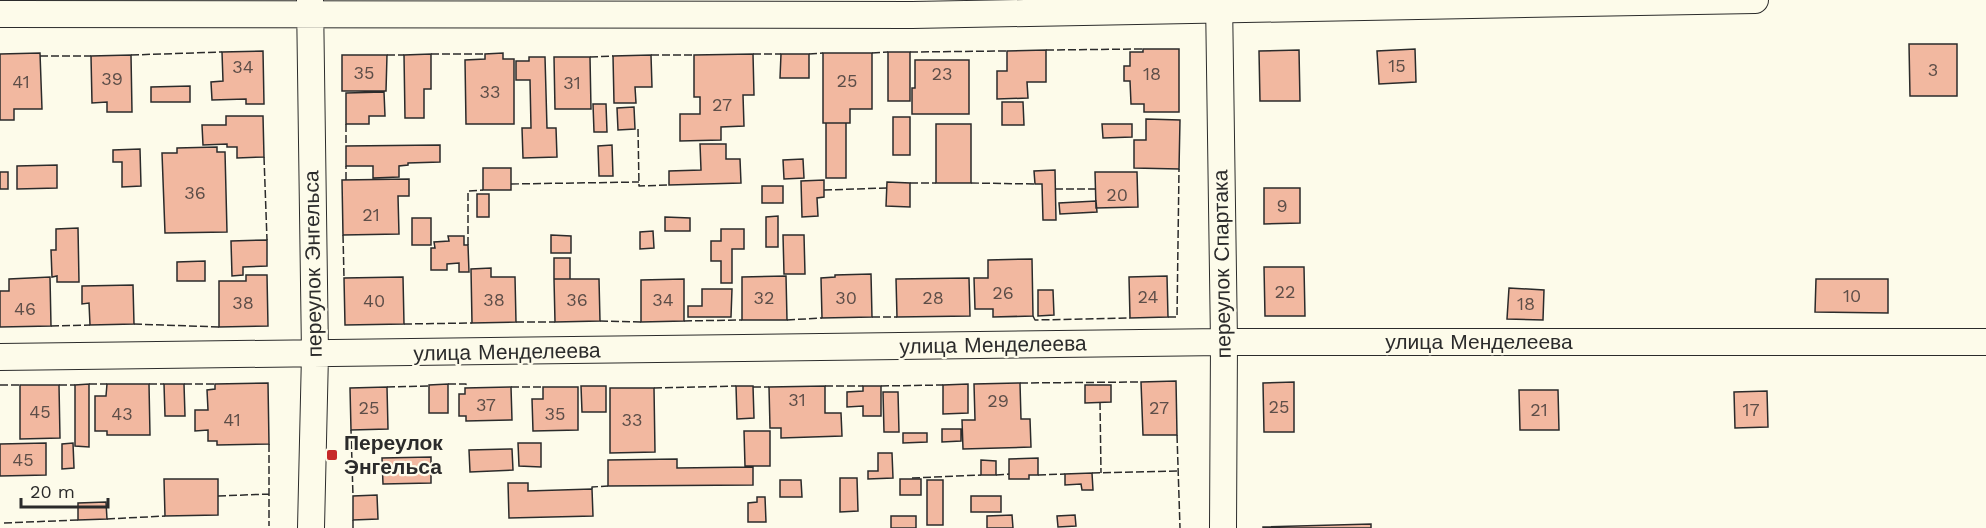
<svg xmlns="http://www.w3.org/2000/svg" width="1986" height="528" viewBox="0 0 1986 528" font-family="'Work Sans',sans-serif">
<rect width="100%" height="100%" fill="#fdfbea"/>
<path fill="#f2b8a0" stroke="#2b2b2b" stroke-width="1.5" d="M1909,44H1957V96H1910Z
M1143,49H1179V112H1144V104H1131L1130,81H1124V66H1130V52H1143Z
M1415,49L1416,82L1379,84L1377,51Z
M1046,50V82H1027L1028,98L997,99V71H1007V51Z
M1299,50L1300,101H1260L1259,51Z
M263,51L264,104H246V99L212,100L211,82L223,81L222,52Z
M888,52H910V101H888Z
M40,53L42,109H14V120H0V54Z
M503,53V59H514V124H466L465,60L485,59V54Z
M823,53H872V109H850V123H823Z
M431,54V89H424V118H405L404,55Z
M753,54L754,95H743L744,126L721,127V140L680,141V114H700V97H694V55Z
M781,54H809V78H780Z
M131,55L132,112H107V102L92,103L91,56Z
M342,55H387L386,91H342Z
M651,55L652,87H635L636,103H614L613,56Z
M529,57H545L547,128H556L557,157L523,158L522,128H531L530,80H516V61H529Z
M554,57H590L591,109H555Z
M915,60H969V114H912V88H915Z
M190,86V102H151V87Z
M384,92L385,116H369V124H346V93Z
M1002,102H1023L1024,125H1002Z
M593,104H606L607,132H594Z
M634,107L635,129L618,130L617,108Z
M226,116H263L264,157L237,158V147H227V144L203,145L202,125H226Z
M893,117H910V155H893Z
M1146,119L1180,120L1179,169L1134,168V140H1146Z
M826,123H846V178H826Z
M936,124H971V183H936Z
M1102,124H1132V137L1103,138Z
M700,144H726V159H740L741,183L669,185V171L701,170Z
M440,145V162L408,163V165L399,166V177L373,178V166H346V146Z
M612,145L613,176H599L598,146Z
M217,147V152H225L227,232L165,233L162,153H177V148Z
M140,149L141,186L122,187V162H113V150Z
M803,159L804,178L784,179L783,160Z
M57,165V188L17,189V166Z
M483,168H511V190H483Z
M1055,170L1056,220H1043L1042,184H1035L1034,171Z
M0,172H8V189H0Z
M1095,172H1137L1138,207L1096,208Z
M409,179V196H398L399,234L343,235L342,180Z
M824,180V197L817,198L818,216L802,217L801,181Z
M887,182L910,183V207L886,206Z
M762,186H783V203H762Z
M1264,188H1300V223L1264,224Z
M477,194H489V217H477Z
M1096,201L1097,212L1060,214L1059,203Z
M778,216V247H766V217Z
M665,217L690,218V231H665Z
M412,218H431V245H412Z
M78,228L79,282H57V276L52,277L51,250H56V229Z
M721,229H744V249H732V283H721V261H711V241H721Z
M653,231L654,248L640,249V232Z
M551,235L571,236V253H551Z
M783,235H804L805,274H784Z
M448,236H464V245H468L469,272H459V263L447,264V270H431V248H435L434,242L449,241Z
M267,240V266L243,267V275L232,276L231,241Z
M554,258H570V279H554Z
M1032,259L1033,316L993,317V309H975L974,278H988V260Z
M205,261V281H177V262Z
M1264,267H1304L1305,316H1265Z
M491,268V277H515L516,322L472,323L471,269Z
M871,274L872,317L822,318L821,278L835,277V275Z
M246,275H267L268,326L219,327V281H246Z
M786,276L787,320H742V277Z
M1167,276L1168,317L1130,318L1129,277Z
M50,277L51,326L0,327V291H9V279Z
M403,277L404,324L345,325L344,278Z
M969,278L970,316L897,317L896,279Z
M554,279H599L600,321L555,322Z
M684,279V321L641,322V280Z
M1816,279H1888V313L1815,312Z
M133,285L134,324L90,325L89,303L82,304V286Z
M1509,288L1544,290L1543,320L1507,319Z
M702,289H732L731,317H688V306H702Z
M1038,290H1053L1054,315L1038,316Z
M1176,381L1177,435H1143L1141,382Z
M1294,382V432H1264L1263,383Z
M268,383L269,444L217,445V441H208V430L195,431V410H208L207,390L215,389V384Z
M1020,383L1021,419H1030L1031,447L963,449L962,420H975L974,384Z
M89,384V447L75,446V385Z
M107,384H149L150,435H107V431H95V396H106Z
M164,384H184L185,416H165Z
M448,384V413H429V385Z
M968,384V413L943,414V385Z
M20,385H59L60,438L20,439Z
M1085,385H1111V402L1085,403Z
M581,386H606V412H582Z
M736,386H753L754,418L737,419Z
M825,386V413H841L842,436L781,438V428H770L769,387Z
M863,386H881V416H863V406L847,407V392L863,391Z
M387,387L388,429L351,430L350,388Z
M511,387L512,420L466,421V416H459V394H465V388Z
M543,387H578V430L533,431L532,399H543Z
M610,388H654L655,452L610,453Z
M1519,390H1558L1559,430H1520Z
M1767,391L1768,427L1735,428L1734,392Z
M883,392H898L899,432H884Z
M942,429H961V441L942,442Z
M744,431H770V466H745Z
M903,433H927V442L903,443Z
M46,443V475L0,476V444Z
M73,443L74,468L62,469V444Z
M518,443H541V467L519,466Z
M512,449L513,470L470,472L469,450Z
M878,453H892L893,478L868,479V471H878Z
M431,457V483L383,484L382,458Z
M1038,458V475H1029V479H1009V459Z
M677,459V468L753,467V485L608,486V460Z
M981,460L996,461V475H981Z
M1092,473L1093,490H1082L1081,484L1065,485V474Z
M840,478H857L858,511L840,512Z
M164,479H218V515L165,516Z
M900,479H921V495H900Z
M780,480H801L802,497H780Z
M927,480H943V525H927Z
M508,483H528V491L592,489L593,516L509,518Z
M377,495L378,519L353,520V496Z
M971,496H1001V512H971Z
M757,497H765L766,522H748V503L757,502Z
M106,502L107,519L78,520V503Z
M1012,515L1013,528H987V516Z
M1075,515L1076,526L1058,527L1057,516Z
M891,516H916V528H891Z
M1371,524V528H1263V527Z"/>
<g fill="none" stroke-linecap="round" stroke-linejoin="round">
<defs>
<path id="minor" d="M310,0L315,354L311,528
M1219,0L1224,342L1223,528
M0,14L912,15L1755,0
M0,357L1224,342H1986"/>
</defs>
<use href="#minor" stroke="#2b2b2b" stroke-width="28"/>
<use href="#minor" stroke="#fdfbea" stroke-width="26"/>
<path stroke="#2b2b2b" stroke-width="1.5" stroke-dasharray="8 3" stroke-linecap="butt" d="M1046,50L1143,49
M910,52L1007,51
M872,53L888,52
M431,54H485
M753,54H781
M809,54L823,53
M131,55L222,52
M387,55H404
M651,55H694
M40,56H91
M590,57L613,56
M346,124V146
M638,129L639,186L669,185
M264,157L267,240
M346,180V166
M910,183H936
M971,183L1035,184
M511,184L639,182
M1055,189H1095
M824,190L887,188
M343,235L344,278
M468,245V191L483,190
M1033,316L1035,320L1130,318
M872,317H897
M1168,317H1177L1179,169
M787,320L822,318
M600,321L641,322
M684,321L742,320
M516,322H555
M134,324L219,327
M404,324L472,323
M51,326L90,325
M1020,383L1141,382
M89,384H107
M149,384H164
M184,384H215
M448,384H466L465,388
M0,385H20
M59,385H75
M825,386H863
M881,386L943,385
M387,387L429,386
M511,387H543
M753,387H769
M654,388L736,386
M1100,402L1101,473
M351,430L353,496
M1177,435L1180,528
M269,444V526
M1092,473L1178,471
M996,475L1009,474
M1038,475L1065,474
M912,478L981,475
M592,489V487L608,486
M218,496L269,494
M107,519L165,516
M353,520V528
M4,523L78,520"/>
</g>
<rect fill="#c62828" stroke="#fdfbea" stroke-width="2" x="326" y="449" width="12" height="12" rx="3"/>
<g text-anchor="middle" stroke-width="4.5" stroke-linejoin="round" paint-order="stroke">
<g font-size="18" fill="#5d4e48">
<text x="1397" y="72">15</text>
<text x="243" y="73">34</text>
<text x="1933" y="76">3</text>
<text x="364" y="79">35</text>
<text x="942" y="80">23</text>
<text x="1152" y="80">18</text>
<text x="112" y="85">39</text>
<text x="847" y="87">25</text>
<text x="21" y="88">41</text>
<text x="572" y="89">31</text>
<text x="490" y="98">33</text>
<text x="722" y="111">27</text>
<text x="195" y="199">36</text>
<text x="1117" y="201">20</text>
<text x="1282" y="212">9</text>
<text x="371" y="221">21</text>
<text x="1285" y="298">22</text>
<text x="1003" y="299">26</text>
<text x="1852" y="302">10</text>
<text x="1148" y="303">24</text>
<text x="764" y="304">32</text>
<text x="846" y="304">30</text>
<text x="933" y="304">28</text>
<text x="494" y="306">38</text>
<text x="577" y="306">36</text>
<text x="663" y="306">34</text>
<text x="374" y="307">40</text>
<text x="243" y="309">38</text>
<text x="1526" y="310">18</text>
<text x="25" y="315">46</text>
<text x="797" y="406">31</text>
<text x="998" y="407">29</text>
<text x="486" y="411">37</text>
<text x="1279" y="413">25</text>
<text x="369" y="414">25</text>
<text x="1159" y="414">27</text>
<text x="1539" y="416">21</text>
<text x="1751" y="416">17</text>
<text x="40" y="418">45</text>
<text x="122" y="420">43</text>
<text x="555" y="420">35</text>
<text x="232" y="426">41</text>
<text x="632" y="426">33</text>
<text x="23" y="466">45</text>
</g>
<g font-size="21" fill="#2b2b2b" stroke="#fdfbea">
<text transform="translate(313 264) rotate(-91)" y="7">переулок Энгельса</text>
<text transform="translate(1222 264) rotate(-91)" y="7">переулок Спартака</text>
<text x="1479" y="349">улица Менделеева</text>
<text transform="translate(993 345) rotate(-1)" y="7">улица Менделеева</text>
<text transform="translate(507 352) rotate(-1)" y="7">улица Менделеева</text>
</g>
<g font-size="21" font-weight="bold" fill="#2b2b2b" stroke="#fdfbea" text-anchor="start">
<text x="344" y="450">Переулок<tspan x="344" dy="24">Энгельса</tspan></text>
</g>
</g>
<path d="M21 498v9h87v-9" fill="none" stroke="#2b2b2b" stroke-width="3"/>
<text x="30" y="498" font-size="18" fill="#2b2b2b" stroke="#fdfbea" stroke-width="4.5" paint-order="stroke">20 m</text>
</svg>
